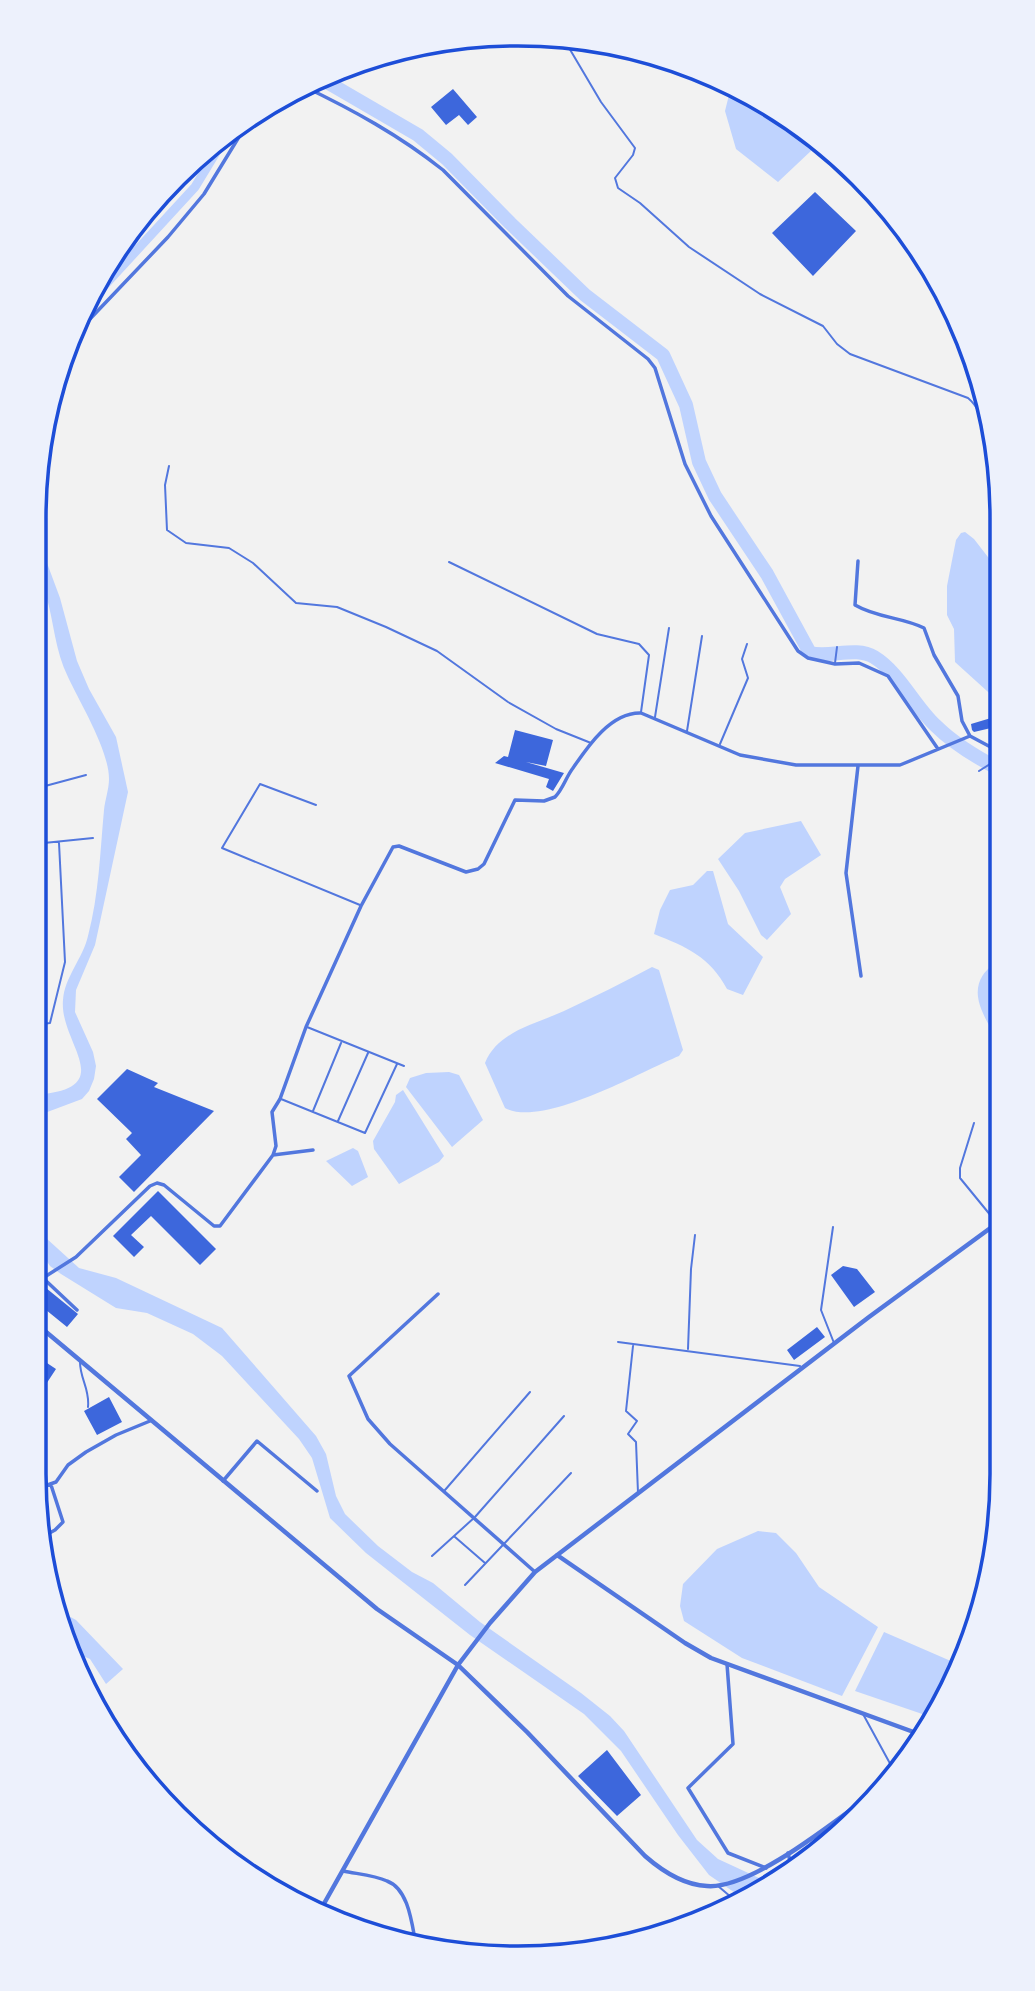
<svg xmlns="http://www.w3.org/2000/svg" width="1035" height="1991" viewBox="0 0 1035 1991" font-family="Overpass,sans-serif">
<rect width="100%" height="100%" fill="#f2f2f2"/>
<path fill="#bfd3fe" d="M732,83L828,148L826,151L813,149L778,182L736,149L725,111Z
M34,528L60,598L77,661L89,689L116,737L128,792L95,945L76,990L75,1012L93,1052L96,1066L94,1079L89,1091L82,1099L34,1117V1095C122,1089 59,1044 63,1000C64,978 83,958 88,936C99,894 100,853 104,810C105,800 109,789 109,779C109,750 80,703 68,677C55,651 54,622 46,595C43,583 36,571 34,560C33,549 34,538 34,528Z
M965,532L974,539L998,570V701L955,662L954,629L947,615V586L956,540L961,533Z
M801,821L821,855L785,879L780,887L791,914L767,940L761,935L739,891L718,859L745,833Z
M707,871H713L728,924L763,957L743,995L727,989C710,957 687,947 654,934L660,910L670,890L693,885Z
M652,967L659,970L683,1050L679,1056C640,1072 543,1128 505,1108L485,1063C498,1031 536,1024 564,1011C594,997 624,982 652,967Z
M449,1072L459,1075L483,1120L452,1147L406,1087L410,1078L426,1073Z
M403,1090L444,1156L439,1162L399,1184L374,1149L373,1141L395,1102L396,1095Z
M353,1148L358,1151L368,1177L352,1186L326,1161Z
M34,1213L46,1238L79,1268L116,1278L222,1328L316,1436L326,1454L336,1496L345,1514L378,1546L412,1572L433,1583L480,1622L581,1693L610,1716L624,1731L697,1840L718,1859L768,1882L744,1899L709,1875L678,1835L621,1751L584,1714L470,1635L366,1553L330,1518L312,1458L299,1439L222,1356L193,1334L147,1313L116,1308L61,1274L50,1266L33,1240Z
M758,1531L776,1533L796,1553L819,1587L878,1627L842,1696L742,1658L684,1621L680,1606L683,1584L717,1549Z
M56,1609L76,1620L123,1669L106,1684L90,1659L71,1651L59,1630Z
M884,1632L960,1665L952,1688L931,1717L855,1691Z"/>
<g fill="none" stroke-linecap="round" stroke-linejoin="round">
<path stroke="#bfd3fe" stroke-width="9" d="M80,312L195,187L229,131"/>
<path stroke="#bfd3fe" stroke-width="14" d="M320,78L418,135L447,159L510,223L585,295L663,355L686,405L699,462L715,496L767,574L810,653C830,658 856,646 874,657C900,673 914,706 936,726C954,744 976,757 999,769
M999,969C974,986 987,1007 999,1029"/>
</g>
<path fill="#3d67dc" d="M453,89L477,117L468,125L459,115L446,125L431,107Z
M815,192L856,231L813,276L772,233Z
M991,718V728L974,732L972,730L971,724Z
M515,730L553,740L546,766L526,762L564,773L553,791L546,787L549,779L495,763L504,756L508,757Z
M127,1069L158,1083L154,1087L214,1111L134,1192L119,1177L141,1155L126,1139L132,1133L97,1099Z
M158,1191L216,1249L200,1265L151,1216L131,1235L144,1247L134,1257L113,1236Z
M843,1266L857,1269L875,1292L854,1307L831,1275Z
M46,1288L78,1314L67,1327L35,1301Z
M817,1327L825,1337L794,1360L787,1350Z
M47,1363L56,1369L33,1404V1384Z
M109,1397L122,1422L97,1435L84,1411Z
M607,1750L641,1795L617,1816L578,1776Z"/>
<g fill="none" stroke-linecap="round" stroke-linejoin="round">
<path stroke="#5277de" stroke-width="2" d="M562,36L601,102L635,148L633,155L615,178L618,188L640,203L689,247L760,294L823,326L837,344L850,354L968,398C986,413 982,436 997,454
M169,466L165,485L167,530L186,543L229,548L253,563L296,603L337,607L386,627L437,651L508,702L556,729L591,743
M449,562L597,634L639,644L649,655L641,712
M835,663L837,647
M655,717L669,628
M687,731L702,636
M720,744L748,678L742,659L747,644
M979,771L998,759
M34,789L86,775
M316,805L260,784L222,848L360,905
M34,844L93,838
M34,1025L50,1023L65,962L59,843
M307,1027L404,1066
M281,1099L365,1133L397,1064
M313,1111L341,1043
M338,1121L368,1053
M974,1123L960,1168V1178L996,1222
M833,1227L821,1310L834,1343
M618,1342L800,1366
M633,1346L626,1411L637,1421L628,1434L636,1442L638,1493
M688,1349L691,1269L695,1235
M80,1362C80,1379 90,1389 88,1407
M445,1490L530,1392
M455,1537L485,1563
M432,1556L475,1517L564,1416
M465,1585L571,1473
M863,1714L893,1769
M718,1886L738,1903"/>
<path stroke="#5277de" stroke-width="3.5" d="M303,86C353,110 399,135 443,170L568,296L648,359L655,368L685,464L711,516L798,651L808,658L835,664L859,663L888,676L938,749
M106,267L170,194L204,149
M69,341L168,237L204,194L253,114
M858,561L855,605C877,618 902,617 924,628L934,655L958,696L962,721L970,736
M858,766L846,873L861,976
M273,1155L313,1150
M33,1261L43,1278L77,1310
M33,1288L43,1278L76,1257L150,1186L157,1183L164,1185L214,1226H220L273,1155L276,1146L272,1112L280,1099L306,1027L361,906L393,847L399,846L466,872L478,869L484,864L515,800L544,801L555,797C563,789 566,777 573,768C588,746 611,712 641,713L740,755L796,765H900L970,736L998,751
M438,1294L349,1376L368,1419L390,1444L535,1572
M223,1481L257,1441L317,1491
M36,1489L56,1482L68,1465L86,1452L116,1435L150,1421
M44,1536L55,1530L63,1522L51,1485
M727,1664L733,1744L688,1788L728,1853L766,1868
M788,1853L791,1865
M343,1871C357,1874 374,1875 387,1881C409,1889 412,1925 416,1945"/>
<path stroke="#5277de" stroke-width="4.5" d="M33,1321L377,1609L458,1665L527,1732L645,1856C661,1870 684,1885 707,1886C752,1890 840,1817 879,1789
M557,1555L685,1643L711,1658L919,1734
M321,1909L458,1665L490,1623L535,1572L869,1317L1000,1221"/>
</g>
<path d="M0 0H1035V1991H0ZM518 46H518A472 472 0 0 1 990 518V1474A472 472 0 0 1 518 1946H518A472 472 0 0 1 46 1474V518A472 472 0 0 1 518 46Z" fill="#edf1fc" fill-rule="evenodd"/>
<path fill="none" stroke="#1d4ed8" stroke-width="3.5" d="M518 46H518A472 472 0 0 1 990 518V1474A472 472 0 0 1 518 1946H518A472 472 0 0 1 46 1474V518A472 472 0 0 1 518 46Z"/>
</svg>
